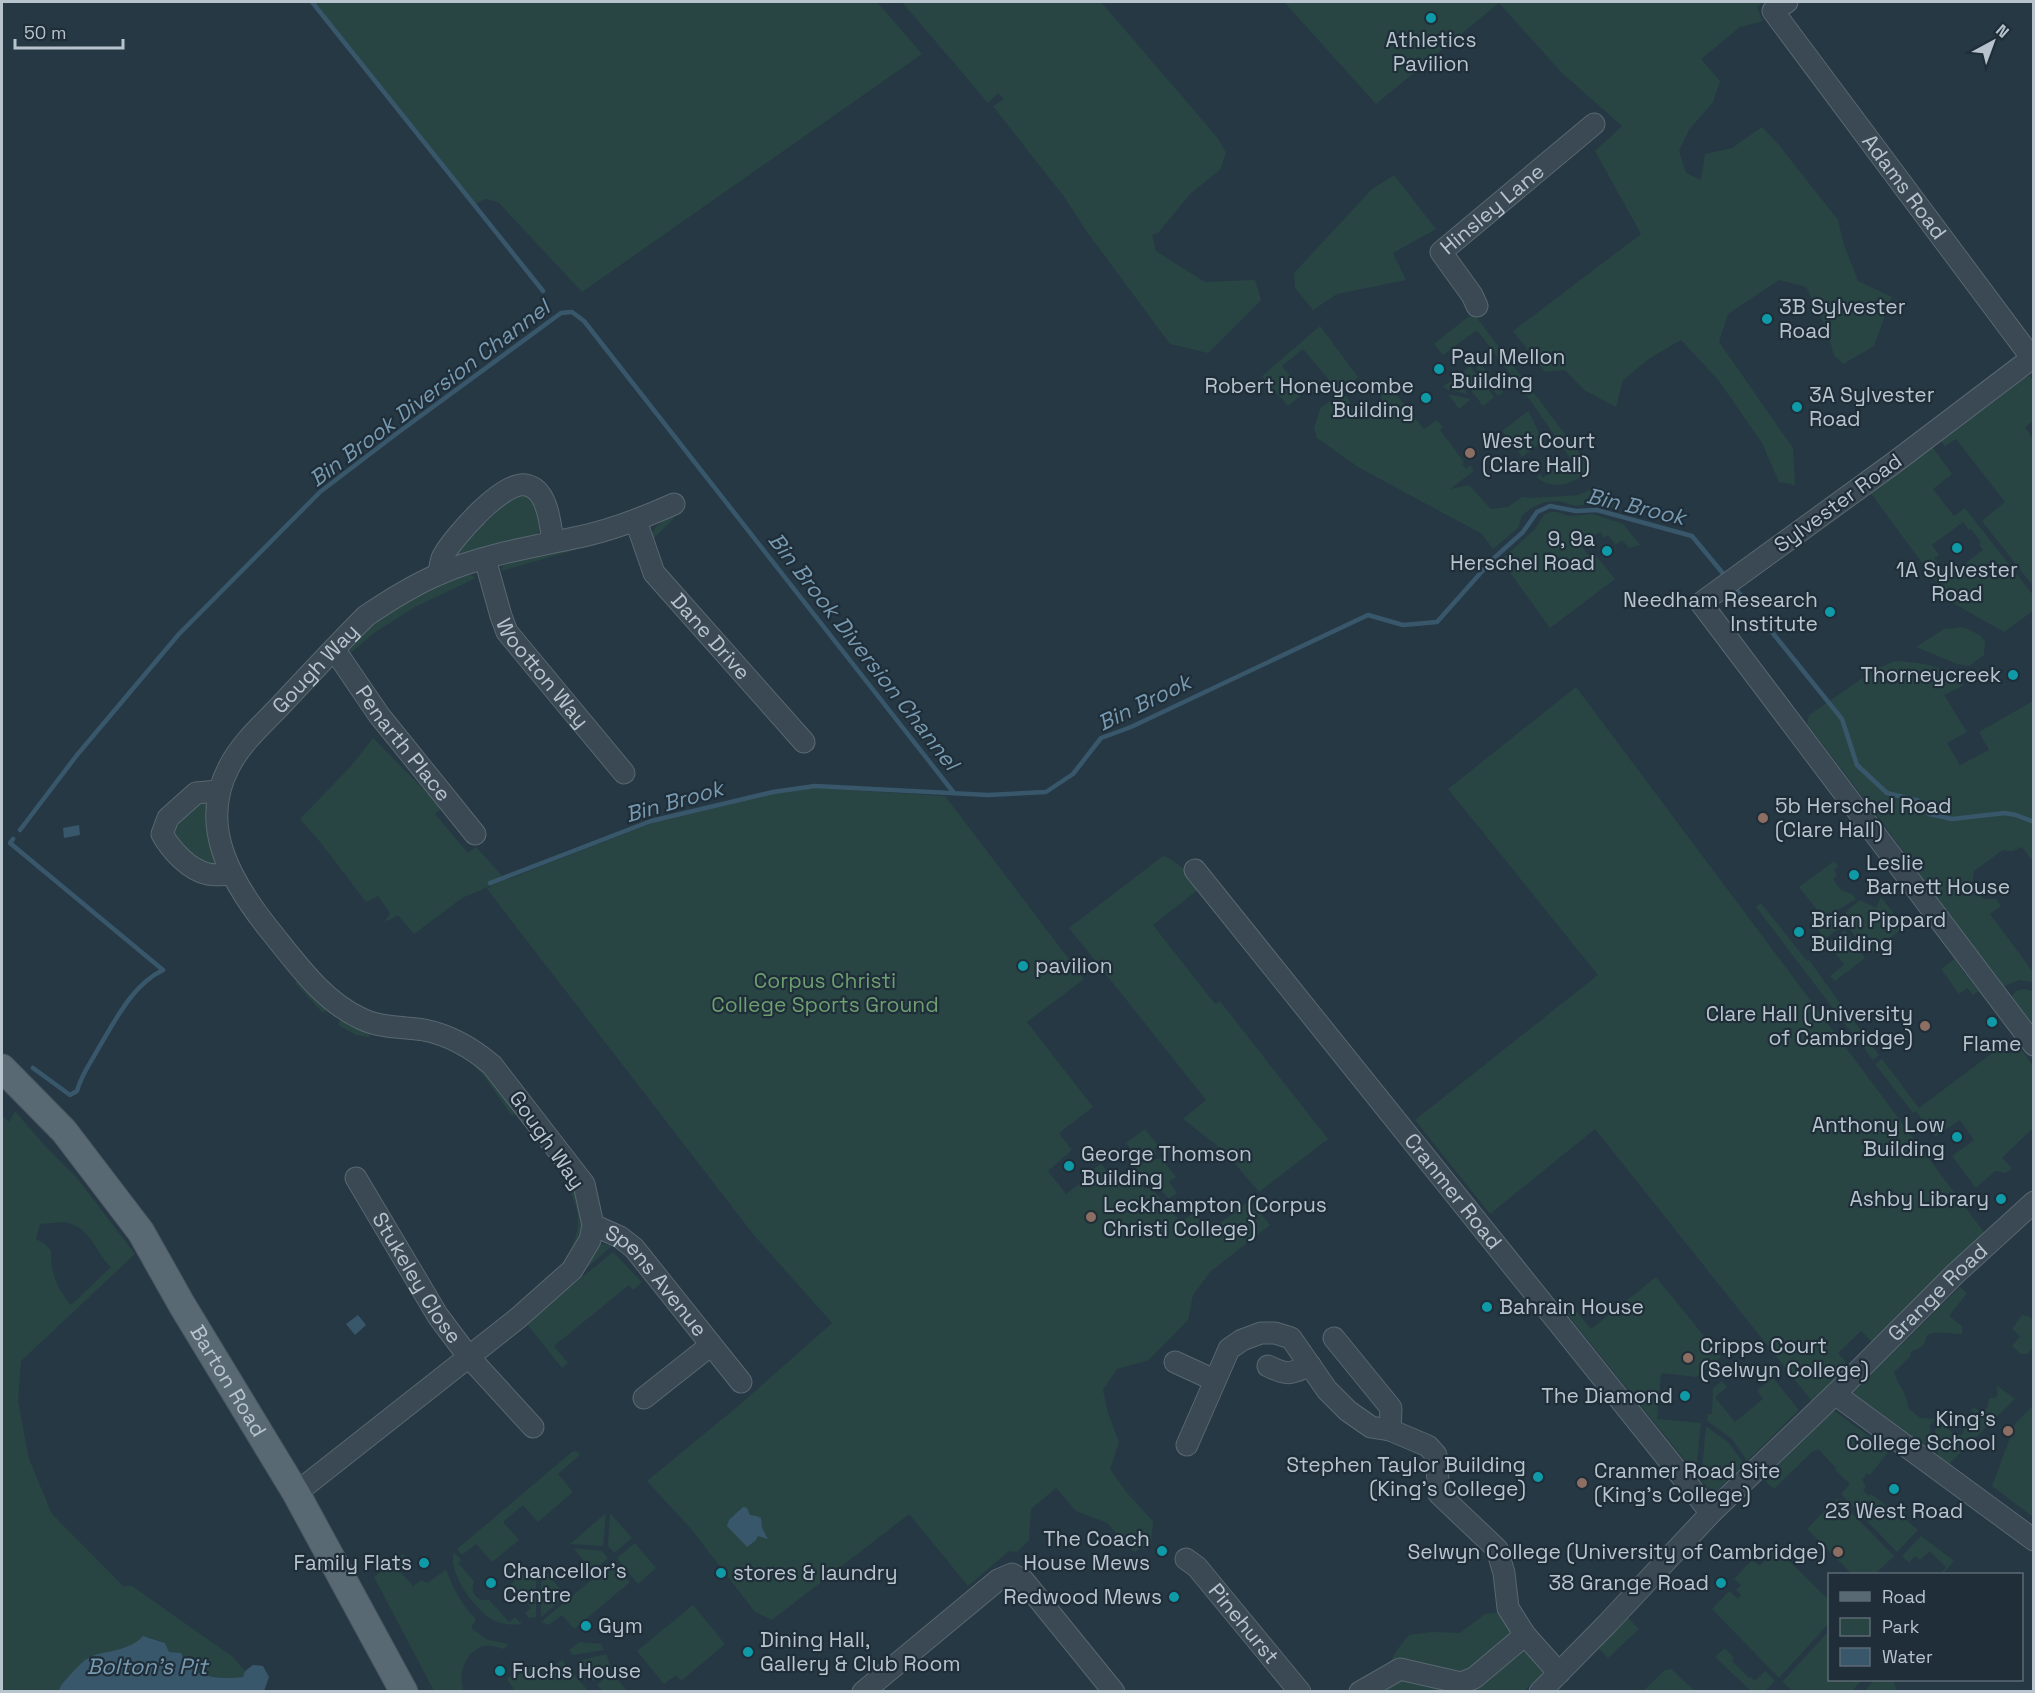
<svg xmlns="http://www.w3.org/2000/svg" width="2035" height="1693" viewBox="0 0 2035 1693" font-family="'Space Grotesk',sans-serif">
<rect width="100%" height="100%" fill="#263844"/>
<path fill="#284543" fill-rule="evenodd" d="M314,2H877L922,54L582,292L498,202L485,199L475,204Z
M902,2H1101L1216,136L1226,152L1220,170L1191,193L1158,233L1152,235L1156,251L1205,282L1255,280L1261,300L1208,353L1170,344L1087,232L1065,198L993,106L1004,99L998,93L988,103Z
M1284,2H1762L1757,8L1763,21L1740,27L1701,59L1720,81L1713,102L1689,130L1679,151L1686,173L1701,180L1705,154L1732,148L1762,127L1779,145L1838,220L1844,245L1858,281L1892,297L1874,346L1843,364L1834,355L1825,326L1806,287L1779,280L1728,314L1719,342L1793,448L1795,485L1779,482L1762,443L1719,381L1681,340L1650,358L1623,380L1616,407L1584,390L1565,370L1545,372L1513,331L1641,234L1595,151L1622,126L1562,73L1499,3L1376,104Z
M1394,175L1436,229L1393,253L1406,280L1337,294L1313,310L1295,288L1294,273L1372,189Z
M1473,315L1477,318L1584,459L1588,471C1576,484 1550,491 1537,477L1540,474L1543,478L1559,465L1567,474L1572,470L1571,459L1530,400L1477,330L1443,355L1434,344L1468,317Z
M1320,326L1358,377L1339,392L1303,349L1282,366L1304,393L1288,406L1262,376Z
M1481,364L1503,392L1498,396L1476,368Z
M1470,366L1494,397L1483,406L1459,375Z
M2030,376L2033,380V421L2025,427L2033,439V586L1982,521L2005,502L1956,439L1945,446L1939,438L2025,377Z
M1456,378L1468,394L1446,389L1443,386Z
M1388,384L1424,429L1437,420L1443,427L1440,430L1464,462L1462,464L1466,469L1470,465L1474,471L1450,489L1469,485L1491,509L1508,507L1522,497L1533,498L1579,495L1598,486L1605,489L1621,510L1588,504L1576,506L1559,501L1545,502L1531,508L1522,516L1518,528L1493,549L1482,534L1358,467L1317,438L1314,428L1321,407L1339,395L1347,396L1352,408L1365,418L1371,414L1382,401L1380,390Z
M1448,394L1471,399L1459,409Z
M1528,411L1543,441L1522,457L1502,431Z
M1931,445L1952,474L1933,489L1954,516L1965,508L2033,595V611L2004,632L1951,602L1869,491ZM1963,522L1969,530L1971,529L1981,542L1979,545L1983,550L1957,570L1953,565L1944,571L1934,558L1939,555L1932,545Z
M526,495L533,498C539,514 548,525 533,538L450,561L477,524L486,523L507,502L506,497Z
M680,510L681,511L651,541C650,525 669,518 680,510Z
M1550,512H1557L1569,516L1593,514L1623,524L1640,545L1629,548L1622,540L1616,545L1608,535L1604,538L1600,532L1580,544L1588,555L1593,552L1615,579L1550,628L1501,560L1534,530L1544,515Z
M619,536L617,538L501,571L504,562Z
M469,574L476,578L415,607L374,633L346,657L345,644L387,608L453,576Z
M1963,627L1980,635L1985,642L1984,655L1969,666L1957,664L1916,647L1944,629Z
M1895,661C1920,663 1947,664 1964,685L1944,695L1967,732L1947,743L1960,765L1989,750L1979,732L2033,701V862L2022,847L2012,851L2003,850L1974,871L1972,883L1983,899H1996L2001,906L1990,914L2033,972V982L2019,980L2003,987L1873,810L1807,724L1809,715L1876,669Z
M1576,687L1986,1235L1875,1345L1861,1331L1838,1353L1850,1367L1814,1404L1595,1129L1490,1214L1415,1120L1598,975L1448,789Z
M373,738L442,808L435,814L468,853L476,847L506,880L652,823L773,794L815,788L945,796L1084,979L1027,1022L1093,1107L1059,1133L1072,1150L1048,1171L1066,1194L1094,1173L1092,1170L1101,1164L1119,1185L1140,1186L1153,1190L1181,1222L1193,1213L1201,1222L1198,1224L1206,1234L1250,1200L1270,1225L1211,1271L1193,1295L1188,1320L1149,1360L1117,1369L1103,1390L1108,1413L1119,1442L1110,1469L1127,1493L1153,1521L1151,1543L1134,1552L1107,1523L1076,1511L1056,1488L1031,1509L1029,1540L1017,1552L1009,1551L968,1586L909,1514L772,1620L755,1612L692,1530L647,1481L737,1407L832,1323L753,1234L487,889L493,885L462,898L414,934L398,915L384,923L390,913L378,896L366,902L321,843L300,819L351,766Z
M209,797L210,829L216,867H200L169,837L177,818Z
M1163,856C1180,862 1190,875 1200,888L1153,925L1215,1004L1220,1001L1328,1139L1259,1192L1224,1151L1183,1119L1206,1100L1069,928Z
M1834,861L1838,866L1834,870L1837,876L1833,879L1841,890L1852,894L1856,899L1835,912L1821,915L1799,887Z
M1881,897L1904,927L1870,954C1863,946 1842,924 1846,913C1848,908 1856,904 1860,900L1876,908Z
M1761,903L1807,961L1809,960L1848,1014L1841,1019L1756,907Z
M1829,917L1835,919L1842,926L1825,939L1812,922Z
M1845,930L1865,958L1835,981L1830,976L1844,965L1828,943Z
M1954,959L1978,991L1973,995L1967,988L1959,994L1941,969Z
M299,979L327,1009L323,1013L295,983Z
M2024,989L2033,991V1026L2011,997L2016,991Z
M1851,1017L1862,1032L1855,1037L1844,1023Z
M340,1020L370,1032L369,1037L356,1035L338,1025Z
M1864,1035L1879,1055L1873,1060L1858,1040Z
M2003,1045L2010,1054L2019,1046L2033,1066V1128L2002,1158L2012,1168L2006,1173L1995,1171L1976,1188L1952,1156L1974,1140L1960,1120L1935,1137L1916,1111L1913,1113L1875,1064L1882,1059L1919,1108Z
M477,1062L518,1112L512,1116L483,1075L474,1066Z
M15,1111L44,1145L77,1178L135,1254L21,1361L18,1401L29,1459L52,1514L123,1586H132L233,1657L245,1671L243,1677C226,1679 203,1679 189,1666C186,1663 183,1657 181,1653L169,1652L165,1643L149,1637C140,1641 132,1645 123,1649C114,1652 104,1652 95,1655C84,1658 62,1681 59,1691H2V1115L9,1122ZM64,1222C92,1227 93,1250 111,1267L71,1305C57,1289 50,1272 51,1251L45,1244L36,1239L40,1224Z
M1145,1129L1158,1146L1154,1149L1157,1154L1138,1159L1126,1143Z
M1161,1158L1176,1177L1169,1182L1177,1193L1169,1199L1158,1187L1148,1181L1119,1179L1138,1164Z
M568,1176L575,1186L583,1227L574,1257L569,1253C584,1225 579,1205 563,1180Z
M602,1244L612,1246L568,1284L592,1248Z
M613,1252L642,1282L633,1290L629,1285L554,1346L568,1363L562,1368L526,1323Z
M1656,1277L1721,1357L1696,1377L1661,1373L1657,1419L1701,1423L1696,1474L1567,1314L1574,1308L1591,1329Z
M1960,1287L1967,1293L1949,1316L1962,1326V1334C1950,1334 1937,1330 1927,1335C1925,1347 1921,1347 1911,1352L1910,1357L1894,1372C1897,1385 1909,1395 1908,1408L1920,1418L1935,1419L1930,1426L1933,1452L1852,1393Z
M2022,1315L2028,1316L2032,1319L2033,1347L2028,1354H2021L2012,1346L2020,1336L2012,1329Z
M1773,1378L1799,1410L1747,1461L1732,1439L1707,1421L1708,1414H1712L1713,1388L1722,1381L1727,1387L1715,1397L1735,1422L1763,1399L1757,1390Z
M1996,1385L2015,1399L1949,1464L1938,1456L1935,1429L1943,1420C1944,1427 1953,1435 1961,1435L1964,1431L1963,1425L1966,1423L1972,1422L1974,1418V1413L1971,1410L1974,1407L1979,1411L1985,1410L1988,1406L1989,1398H1995L1998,1394Z
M2033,1406V1517L1992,1486L2015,1424Z
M1833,1410L1889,1451L1870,1475L1867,1473L1862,1480L1866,1487L1863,1491L1869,1496L1871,1494L1886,1505L1885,1507L1892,1513L1898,1505L1906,1511L1902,1516L1918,1530L1897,1552L1841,1494L1850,1484L1835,1470L1836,1468L1818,1449L1816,1451L1814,1450L1774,1489L1764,1480Z
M1706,1426L1729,1443L1744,1464L1713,1494L1701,1480Z
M576,1451L580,1455L558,1474L573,1492L538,1522L523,1505L503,1522L519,1540L492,1562L476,1544L462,1555L457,1549L572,1452Z
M1837,1498L1894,1556L1875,1574H1852L1807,1529Z
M606,1513L603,1546L570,1544Z
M610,1513L632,1538L614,1553L608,1546Z
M1921,1536L1954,1561L1943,1574H1940L1946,1567L1930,1551L1920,1560L1915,1556L1909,1563L1902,1556Z
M635,1543L656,1568L638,1584L617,1558Z
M1772,1544L1829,1600V1623L1779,1678L1712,1609L1729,1591L1738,1599L1741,1595L1736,1590L1741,1585L1734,1579L1752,1560L1760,1566L1769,1556L1765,1551Z
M573,1548L602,1551L608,1558L593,1571Z
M454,1552L461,1560L458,1563L474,1581C469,1593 477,1602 489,1600L509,1622L515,1617L522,1624C512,1625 503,1625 493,1620C476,1611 447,1573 454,1552Z
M403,1554L408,1560L398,1569L413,1586L421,1580L427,1583L446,1570C454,1589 461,1605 476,1619L471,1628L488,1640L509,1644L504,1649C497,1647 491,1645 484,1646C465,1651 457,1675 464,1691H434L374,1577Z
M613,1562L630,1582L574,1629L562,1615L549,1625L541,1622Z
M541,1566L566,1596L541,1617Z
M530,1568L536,1576V1617L529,1618L525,1613L531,1608L511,1584Z
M693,1605L725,1644L681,1681L676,1675L664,1684L637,1651Z
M1500,1612L1547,1669L1524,1691L1371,1692L1378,1686L1396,1651L1409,1635L1432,1632L1460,1633L1485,1614Z
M1628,1618L1639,1629L1608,1658L1598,1648Z
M1829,1631L1830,1680H1862L1852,1691H1793L1782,1682Z
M579,1642L601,1644L604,1650L572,1655L569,1650Z
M1725,1648L1734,1658L1732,1661L1749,1678L1751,1677L1755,1681L1765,1671L1775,1681L1765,1691H1751L1715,1657Z
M606,1654L611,1667L593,1681L577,1661Z
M562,1660L588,1691H512L514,1690L507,1679L514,1673L517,1676L534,1664L542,1675Z
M1671,1669L1695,1691H1643L1665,1670Z
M612,1673L627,1691H603L597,1685Z
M1874,1680H1894L1896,1691H1865Z"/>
<path fill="#39576b" d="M79,825L80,835L64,838L63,828Z
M358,1315L366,1325L355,1335L346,1324Z
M743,1507L747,1508L750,1515L756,1516L761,1518L762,1528L768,1539L758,1536L755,1541L747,1547L727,1526L729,1520Z
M143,1636L165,1643L169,1652L181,1653C183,1657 186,1663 189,1666C203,1679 225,1679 243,1677L245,1671L253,1665L263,1666L269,1677L264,1691H59C60,1685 65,1681 69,1676C76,1668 85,1658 95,1655C112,1650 130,1650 143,1636Z"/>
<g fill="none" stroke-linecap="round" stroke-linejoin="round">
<path stroke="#39576b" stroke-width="4.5" d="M312,2L543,291
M1733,586L1746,601
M1771,631L1842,719L1857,765L1887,793L1919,801L1929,814L1952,819L2005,813L2016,815L2034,822
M20,830L77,755L179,634L320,492L396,434L561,313L572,312L584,321L954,793
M13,839L10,843L163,970C132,985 115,1021 98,1049C90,1064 81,1075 77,1091L70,1095L33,1068
M490,883L651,821L773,792L815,786L988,795L1046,792L1073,774L1101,738L1131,727L1368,615L1403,625L1437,622L1493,559L1523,532L1537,512L1550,506L1576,511L1597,510L1692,536L1726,577"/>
<defs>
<g id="minor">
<path id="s1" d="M1787,2L1773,11L2034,361"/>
<path id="s2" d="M1477,306L1472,295L1441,252L1594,124"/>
<path d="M2032,358L1895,462L1701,603L2034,1045"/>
<path id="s3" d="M636,521L654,573L804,742"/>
<path id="s4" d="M485,559L501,616L507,632L624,773"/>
<path d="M439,574C440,568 440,562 443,556C453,538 503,480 526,485C548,489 550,524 553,541"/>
<path id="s5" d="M334,649L379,715L475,834"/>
<path d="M218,791L196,793L168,818L162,834C171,850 189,870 208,874C216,876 224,874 232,874"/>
<path id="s6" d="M1195,870L1711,1513"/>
<path id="s7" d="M356,1178L438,1316L468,1356L533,1427"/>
<path id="s8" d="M593,1225L620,1237L634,1248L741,1382"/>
<path d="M1334,1338L1391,1408L1390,1430"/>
<path d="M1175,1362L1214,1380"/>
<path d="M1268,1366C1288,1376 1290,1374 1310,1365"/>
<path d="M1835,1394L2034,1540"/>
<path d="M644,1398L711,1345"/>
<path d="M1187,1445L1229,1349L1242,1340L1261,1333H1275L1291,1338L1327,1390L1348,1411L1371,1427L1390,1430L1428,1446L1436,1455L1439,1494L1497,1549L1504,1573L1508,1608L1525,1635L1559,1673"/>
<path id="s9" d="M296,1493L518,1318L572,1270L590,1240L593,1225L584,1184L492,1065C472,1048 450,1035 424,1030C404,1027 381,1028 362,1019C322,1001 295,961 268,928C231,881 198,826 229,767C241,743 263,724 281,705C309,675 337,645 366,616C388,601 412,586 437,575C478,556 535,546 579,537C612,530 643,518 674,504"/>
<path id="s10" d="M1186,1559L1197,1567L1300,1692"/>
<path d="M863,1692L998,1580L1012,1574L1024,1581L1114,1692"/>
<path d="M1360,1692L1400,1669L1461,1683L1474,1678L1525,1635"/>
<path id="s11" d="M1540,1692L1607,1624L1711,1513L1835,1394L1955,1274L2034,1202"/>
</g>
<g id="major">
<path id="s12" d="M2,1068L64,1131L141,1232L182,1305L296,1493L404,1692"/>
</g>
</defs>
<use href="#minor" stroke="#596771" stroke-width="23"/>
<use href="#major" stroke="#475560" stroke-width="29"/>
<use href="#minor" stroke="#3a4953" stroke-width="21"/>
<use href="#major" stroke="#596973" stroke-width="27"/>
</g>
<g fill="#0f9aa8" stroke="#1f2e39" stroke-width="2">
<circle cx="1431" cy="18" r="6"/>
<circle cx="1767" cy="319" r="6"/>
<circle cx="1439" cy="369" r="6"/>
<circle cx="1426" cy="398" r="6"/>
<circle cx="1797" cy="407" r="6"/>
<circle cx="1957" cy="548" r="6"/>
<circle cx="1607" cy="551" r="6"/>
<circle cx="1830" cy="612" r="6"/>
<circle cx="2013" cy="675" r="6"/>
<circle cx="1854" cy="875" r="6"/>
<circle cx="1799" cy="932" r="6"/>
<circle cx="1023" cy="966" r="6"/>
<circle cx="1992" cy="1022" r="6"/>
<circle cx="1957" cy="1137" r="6"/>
<circle cx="1069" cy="1166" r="6"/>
<circle cx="2001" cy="1199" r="6"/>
<circle cx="1487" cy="1307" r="6"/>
<circle cx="1685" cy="1396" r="6"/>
<circle cx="1538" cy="1477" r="6"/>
<circle cx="1894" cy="1489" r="6"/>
<circle cx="1162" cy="1551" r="6"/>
<circle cx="424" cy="1563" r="6"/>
<circle cx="721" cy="1573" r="6"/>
<circle cx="491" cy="1583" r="6"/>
<circle cx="1721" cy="1583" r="6"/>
<circle cx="1174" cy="1597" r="6"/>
<circle cx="586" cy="1626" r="6"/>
<circle cx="748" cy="1652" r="6"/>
<circle cx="500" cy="1671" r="6"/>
</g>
<g fill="#8d6e63" stroke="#1f2e39" stroke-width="2">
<circle cx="1470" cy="453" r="6"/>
<circle cx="1763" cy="818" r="6"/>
<circle cx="1925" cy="1026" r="6"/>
<circle cx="1091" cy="1217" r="6"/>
<circle cx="1688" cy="1358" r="6"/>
<circle cx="2008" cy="1431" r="6"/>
<circle cx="1582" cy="1483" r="6"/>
<circle cx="1838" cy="1552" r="6"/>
</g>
<g text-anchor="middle" stroke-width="4.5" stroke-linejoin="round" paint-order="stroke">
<g font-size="21" fill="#b8c4cd" stroke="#1f2e39" text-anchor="start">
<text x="1431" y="47" text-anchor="middle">Athletics<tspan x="1431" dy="24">Pavilion</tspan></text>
<text x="1779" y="314">3B Sylvester<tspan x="1779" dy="24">Road</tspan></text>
<text x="1451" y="364">Paul Mellon<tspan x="1451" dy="24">Building</tspan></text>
<text x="1414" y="393" text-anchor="end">Robert Honeycombe<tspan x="1414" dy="24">Building</tspan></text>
<text x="1809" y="402">3A Sylvester<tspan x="1809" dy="24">Road</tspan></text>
<text x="1482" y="448">West Court<tspan x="1482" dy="24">(Clare Hall)</tspan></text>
<text x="1595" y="546" text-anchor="end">9, 9a<tspan x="1595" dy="24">Herschel Road</tspan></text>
<text x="1957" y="577" text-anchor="middle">1A Sylvester<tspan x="1957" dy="24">Road</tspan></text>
<text x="1818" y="607" text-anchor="end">Needham Research<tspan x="1818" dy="24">Institute</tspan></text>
<text x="2001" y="682" text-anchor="end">Thorneycreek</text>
<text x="1775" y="813">5b Herschel Road<tspan x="1775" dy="24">(Clare Hall)</tspan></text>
<text x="1866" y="870">Leslie<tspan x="1866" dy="24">Barnett House</tspan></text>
<text x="1811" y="927">Brian Pippard<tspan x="1811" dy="24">Building</tspan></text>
<text x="1035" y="973">pavilion</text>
<text x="1913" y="1021" text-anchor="end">Clare Hall (University<tspan x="1913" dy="24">of Cambridge)</tspan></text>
<text x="1992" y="1051" text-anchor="middle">Flame</text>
<text x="1945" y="1132" text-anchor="end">Anthony Low<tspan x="1945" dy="24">Building</tspan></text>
<text x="1081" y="1161">George Thomson<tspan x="1081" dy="24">Building</tspan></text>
<text x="1989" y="1206" text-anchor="end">Ashby Library</text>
<text x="1103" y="1212">Leckhampton (Corpus<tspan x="1103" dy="24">Christi College)</tspan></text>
<text x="1499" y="1314">Bahrain House</text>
<text x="1700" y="1353">Cripps Court<tspan x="1700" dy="24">(Selwyn College)</tspan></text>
<text x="1673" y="1403" text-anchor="end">The Diamond</text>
<text x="1996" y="1426" text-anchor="end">King's<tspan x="1996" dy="24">College School</tspan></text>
<text x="1526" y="1472" text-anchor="end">Stephen Taylor Building<tspan x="1526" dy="24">(King's College)</tspan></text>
<text x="1594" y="1478">Cranmer Road Site<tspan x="1594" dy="24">(King's College)</tspan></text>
<text x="1894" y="1518" text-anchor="middle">23 West Road</text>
<text x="1150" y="1546" text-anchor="end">The Coach<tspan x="1150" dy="24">House Mews</tspan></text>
<text x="1826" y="1559" text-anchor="end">Selwyn College (University of Cambridge)</text>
<text x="412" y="1570" text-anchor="end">Family Flats</text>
<text x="503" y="1578">Chancellor's<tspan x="503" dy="24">Centre</tspan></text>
<text x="733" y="1580">stores &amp; laundry</text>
<text x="1709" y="1590" text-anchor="end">38 Grange Road</text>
<text x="1162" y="1604" text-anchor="end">Redwood Mews</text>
<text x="598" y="1633">Gym</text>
<text x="760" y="1647">Dining Hall,<tspan x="760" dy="24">Gallery &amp; Club Room</tspan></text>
<text x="512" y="1678">Fuchs House</text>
</g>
<g font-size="21" fill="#b8c4cd" stroke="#1f2e39">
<text dy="7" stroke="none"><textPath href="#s1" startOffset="236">Adams Road</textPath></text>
<text dy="7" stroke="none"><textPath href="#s2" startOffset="132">Hinsley Lane</textPath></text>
<text transform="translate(1838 503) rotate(-36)" y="7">Sylvester Road</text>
<text dy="7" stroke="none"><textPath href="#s3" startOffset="140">Dane Drive</textPath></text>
<text dy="7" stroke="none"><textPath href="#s9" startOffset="1178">Gough Way</textPath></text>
<text dy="7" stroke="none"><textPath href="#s4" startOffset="130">Wootton Way</textPath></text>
<text dy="7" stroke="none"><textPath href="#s5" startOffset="117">Penarth Place</textPath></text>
<text transform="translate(547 1140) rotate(55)" y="7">Gough Way</text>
<text dy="7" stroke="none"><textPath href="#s6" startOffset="412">Cranmer Road</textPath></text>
<text dy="7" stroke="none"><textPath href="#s7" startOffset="117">Stukeley Close</textPath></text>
<text dy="7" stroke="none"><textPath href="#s8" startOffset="86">Spens Avenue</textPath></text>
<text dy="7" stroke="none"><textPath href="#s11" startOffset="564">Grange Road</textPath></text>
<text dy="7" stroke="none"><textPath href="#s12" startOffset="388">Barton Road</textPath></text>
<text dy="7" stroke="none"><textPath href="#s10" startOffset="87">Pinehurst</textPath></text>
</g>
<g font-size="21" fill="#6e9f70" stroke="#1f2e39">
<text x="825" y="988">Corpus Christi<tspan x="825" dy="24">College Sports Ground</tspan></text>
</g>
<g font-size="22" font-style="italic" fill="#779ab1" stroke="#1f2e39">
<text transform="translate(429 393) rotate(-37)" y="8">Bin Brook Diversion Channel</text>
<text transform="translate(1636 506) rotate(13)" y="8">Bin Brook</text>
<text transform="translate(864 651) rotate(52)" y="8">Bin Brook Diversion Channel</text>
<text transform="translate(1144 702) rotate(-26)" y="8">Bin Brook</text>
<text transform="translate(674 801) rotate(-16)" y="8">Bin Brook</text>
<text x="147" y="1674">Bolton’s Pit</text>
</g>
</g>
<rect width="2035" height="1693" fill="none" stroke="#b8c4cd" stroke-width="6"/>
<rect x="1828" y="1573" width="195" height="108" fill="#1f2e39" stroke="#5c6a74" stroke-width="1.5"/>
<rect x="1840" y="1592" width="30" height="9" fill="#596973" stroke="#5c6a74" stroke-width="1.5"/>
<text x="1882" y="1603" font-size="18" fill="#b8c4cd">Road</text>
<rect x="1840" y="1618" width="30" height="18" fill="#284543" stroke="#5c6a74" stroke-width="1.5"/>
<text x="1882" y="1633" font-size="18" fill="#b8c4cd">Park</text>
<rect x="1840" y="1648" width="30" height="18" fill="#39576b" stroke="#5c6a74" stroke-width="1.5"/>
<text x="1882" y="1663" font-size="18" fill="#b8c4cd">Water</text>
<g transform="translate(1993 42) rotate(41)" stroke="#1f2e39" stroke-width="4.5" paint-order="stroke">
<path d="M0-4.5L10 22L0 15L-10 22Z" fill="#b8c4cd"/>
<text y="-9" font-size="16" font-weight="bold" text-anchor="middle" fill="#b8c4cd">N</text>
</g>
<path d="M15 39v9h108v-9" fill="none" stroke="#b8c4cd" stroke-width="3"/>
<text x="24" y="39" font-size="18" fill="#b8c4cd" stroke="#1f2e39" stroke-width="4.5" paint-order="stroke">50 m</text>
</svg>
